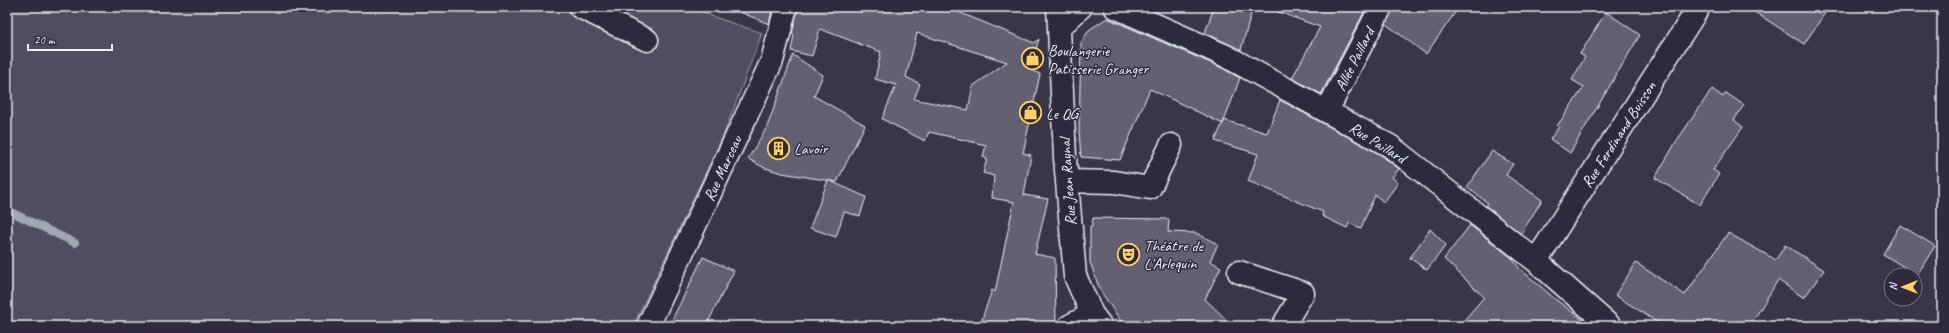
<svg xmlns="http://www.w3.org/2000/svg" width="1949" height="333" viewBox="0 0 1949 333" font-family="Caveat,sans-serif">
<rect width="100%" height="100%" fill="#3a3648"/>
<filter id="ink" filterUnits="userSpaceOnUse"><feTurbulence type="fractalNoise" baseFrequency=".025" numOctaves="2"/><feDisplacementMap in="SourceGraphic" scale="8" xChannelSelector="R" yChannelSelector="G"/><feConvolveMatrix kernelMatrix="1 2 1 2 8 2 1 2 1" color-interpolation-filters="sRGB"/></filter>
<g filter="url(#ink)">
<path fill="#504e5f" stroke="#9ca0ac" d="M7,7H694L714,17L762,33L724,134L633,326H7Z"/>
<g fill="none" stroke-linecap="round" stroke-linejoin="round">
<path stroke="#a2a6b1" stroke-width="8" d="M7,210L75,243"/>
</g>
<path fill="#636171" stroke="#e8f1f8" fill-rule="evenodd" d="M728,7H773L769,24Z
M798,7H946L1034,43L1039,39L1030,70L1040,74L1023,153L1031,155L1024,195L1048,199L1035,254L1055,258L1056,326H997L982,319L992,290L995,292L1014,202L992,198L994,176L983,173L987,159L983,157L986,145L929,132L925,141L882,119L896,85L875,79L881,52L820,29L812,56L791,51L794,35L792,34ZM917,33L950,44L1007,62L973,86L968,110L914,99L920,84L906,77Z
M1214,7H1253L1241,50L1205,33Z
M1273,7H1367L1321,94L1292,78L1320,27L1273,10Z
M1393,7H1459L1426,54L1386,24Z
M1747,7H1829L1804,44Z
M1606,12L1640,35L1570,153L1550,139L1559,127L1557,126L1584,87L1572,80L1585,57L1580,54Z
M1107,18L1220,67L1240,78L1223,124L1150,89L1120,160L1081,157L1079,132L1081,43L1089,30Z
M793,55L823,75L814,96L865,125L837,182L782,173L765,168L748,159L767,127Z
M1712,89L1723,97L1726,93L1744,105L1734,120L1743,127L1713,170L1719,174L1700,205L1655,178L1676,142Z
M1280,100L1381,155L1399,169L1392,177L1398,183L1384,202L1375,195L1361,228L1349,223L1347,228L1322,216L1323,212L1248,181L1258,154L1215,141L1224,120L1267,133Z
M1492,151L1513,164L1506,175L1542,200L1521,234L1486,206L1488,203L1467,187Z
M828,180L866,197L860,216L844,212L836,237L810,228Z
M1093,218L1169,219L1168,232L1196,233L1218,244L1210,261L1221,267L1205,299L1233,326H1124L1100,290L1090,262V226H1092Z
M1470,225L1512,258L1519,268L1555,299L1591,326H1459L1484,297L1444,259Z
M1900,225L1935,246L1917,275L1883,254Z
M1430,229L1446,245L1427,270L1410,258Z
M1728,233L1776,260L1785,245L1824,270L1804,298L1778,280L1750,326H1663L1615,295L1636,263L1685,295Z
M703,257L734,271L706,326H669Z"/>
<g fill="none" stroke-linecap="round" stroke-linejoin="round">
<defs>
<path id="minor" d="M580,7L647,40
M1058,7L1065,158L1075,276L1092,314L1101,326
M1115,7L1226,56L1390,146L1536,261L1610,326
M1060,27L1081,7
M1327,111L1381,7
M1067,181L1114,182L1150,188L1171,145
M1536,261L1699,7
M1239,272L1303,293L1283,326
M1069,326L1092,314"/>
<path id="major" d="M648,326L772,61L786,7"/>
</defs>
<use href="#minor" stroke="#e8f1f8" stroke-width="25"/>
<use href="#major" stroke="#e8f1f8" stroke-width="25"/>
<use href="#minor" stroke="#2f2a3d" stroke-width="22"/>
<use href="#major" stroke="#2f2a3d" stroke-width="22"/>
</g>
</g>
<defs>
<symbol id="shop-ring" viewBox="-11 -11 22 22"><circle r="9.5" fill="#2f2a3d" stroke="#ffd166" stroke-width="1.5"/><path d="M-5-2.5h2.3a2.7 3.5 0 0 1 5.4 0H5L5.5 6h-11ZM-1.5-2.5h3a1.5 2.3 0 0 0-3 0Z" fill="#ffd166"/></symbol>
<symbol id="building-ring" viewBox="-11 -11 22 22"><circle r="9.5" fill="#2f2a3d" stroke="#ffd166" stroke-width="1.5"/><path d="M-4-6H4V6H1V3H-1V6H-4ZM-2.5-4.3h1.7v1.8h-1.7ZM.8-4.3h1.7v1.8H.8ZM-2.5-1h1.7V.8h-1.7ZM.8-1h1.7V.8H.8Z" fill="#ffd166"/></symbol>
<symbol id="theatre-ring" viewBox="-11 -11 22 22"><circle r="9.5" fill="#2f2a3d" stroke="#ffd166" stroke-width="1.5"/><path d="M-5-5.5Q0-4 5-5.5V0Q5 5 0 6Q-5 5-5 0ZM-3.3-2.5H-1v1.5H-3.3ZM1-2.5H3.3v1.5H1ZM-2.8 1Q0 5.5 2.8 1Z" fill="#ffd166"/></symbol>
</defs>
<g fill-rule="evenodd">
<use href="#shop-ring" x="1020" y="46" width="25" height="25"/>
<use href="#shop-ring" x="1018" y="100" width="25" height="25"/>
<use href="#building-ring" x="766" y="136" width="25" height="25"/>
<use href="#theatre-ring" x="1116" y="242" width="25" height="25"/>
</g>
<g text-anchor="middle" stroke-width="3" stroke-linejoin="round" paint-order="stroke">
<g font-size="16" fill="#e8f1f8" stroke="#2f2a3d" text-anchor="start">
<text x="1048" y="56">Boulangerie<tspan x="1048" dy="18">Patisserie Granger</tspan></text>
<text x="1046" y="119">Le QG</text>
<text x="794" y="154">Lavoir</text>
<text x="1144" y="251">Théâtre de<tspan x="1144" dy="18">L'Arlequin</tspan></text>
</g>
<g font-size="16" fill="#e8f1f8" stroke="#2f2a3d">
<text transform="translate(1354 59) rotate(-63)" y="6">Allée Paillard</text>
<text transform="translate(1618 134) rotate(-57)" y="6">Rue Ferdinand Buisson</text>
<text transform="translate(1378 142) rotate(32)" y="6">Rue Paillard</text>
<text transform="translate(722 168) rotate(-65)" y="6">Rue Marceau</text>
<text transform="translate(1067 182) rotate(-94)" y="6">Rue Jean Raynal</text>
</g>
</g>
<rect width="1949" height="333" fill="none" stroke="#2f2a3d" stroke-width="24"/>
<rect x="12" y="12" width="1925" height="309" fill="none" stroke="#e8f1f8" stroke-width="1.5" filter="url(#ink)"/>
<g transform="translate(1903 287) rotate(270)"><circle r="19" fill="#2f2a3d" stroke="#797a88"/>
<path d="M0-3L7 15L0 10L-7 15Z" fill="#ffd166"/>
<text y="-6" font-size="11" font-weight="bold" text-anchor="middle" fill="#e8f1f8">N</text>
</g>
<path d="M28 44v6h84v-6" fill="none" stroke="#e8f1f8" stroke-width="2"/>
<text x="34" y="44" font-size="12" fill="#e8f1f8" stroke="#2f2a3d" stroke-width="3" paint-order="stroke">20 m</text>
</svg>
